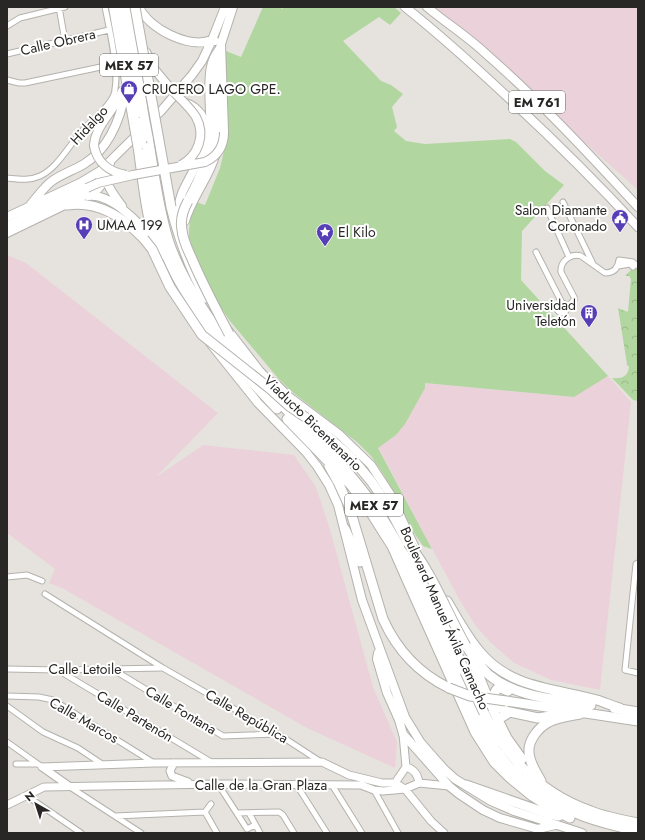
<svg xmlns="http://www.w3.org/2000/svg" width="645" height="840" viewBox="0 0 645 840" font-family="Jost,sans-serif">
<defs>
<pattern id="park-crowns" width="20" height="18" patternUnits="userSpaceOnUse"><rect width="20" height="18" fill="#b1d6a0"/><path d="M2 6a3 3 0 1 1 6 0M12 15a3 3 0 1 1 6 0" fill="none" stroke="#98b88a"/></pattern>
</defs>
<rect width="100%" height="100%" fill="#e6e3de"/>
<path fill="#ebd2da" d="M432,7H638V190Z
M7,255L26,263L218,413L156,477L203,445L294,455L316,487L329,526L373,687L397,742L395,768L307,728L62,588L49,583L55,569L7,533Z
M608,376L631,402L600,690L551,680L514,663L490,642L475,625L459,599L378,447L396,435L425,383L573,397Z"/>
<path fill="#b1d6a0" d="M263,7H280L282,9L285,7H394L401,13L390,25L379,17L343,41L381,81L391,85L403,94L392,107L397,127L394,131L406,141L425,144L510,139L516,142L545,171L564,185L522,231L521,280L608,376L574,397L425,383V388L405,424L396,435L378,448L432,549L423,546L414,533L384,475L371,456L358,443L291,391L277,377L230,321L217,302L189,245V230L191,214L196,202L205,205L220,168L226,143V51L241,57Z"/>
<path fill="url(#park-crowns)" d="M638,266V401L633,400L612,378C621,379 628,377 629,367L627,364L618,308L628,312L631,279L629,276H625L632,269Z"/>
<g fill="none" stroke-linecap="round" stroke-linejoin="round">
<defs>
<path id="street" d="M59,7L65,41
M7,26L20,18L65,7
M7,54L109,30
M7,80L19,83H25L115,64
M7,178C18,179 29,181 40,176C58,168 70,143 84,129C92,120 102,113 109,103C112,99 115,94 115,89C119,70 109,27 105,7
M563,202L593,264
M547,208L569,257
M536,252L562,303
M618,266L630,264L633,267
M557 308a5 5 0 1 1 10 0a5 5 0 1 1-10 0Z
M567,308L574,300V297L561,272C560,261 571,253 581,256L605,273C614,273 618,268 619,260L633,262L636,265
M638,563L636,564L625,670L638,673
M7,577L27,575L42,581
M45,594L163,668L278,734L321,762
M7,669L58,670L162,668
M112,669L223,736L277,734
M58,670L211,762
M7,696L39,697L53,700L154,763
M7,706L43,732L78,748L102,764
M7,742L42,767
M16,764H37
M218,784L247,829L255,825
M296,784L327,833
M332,785L362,833
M70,787L141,833
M374,790L398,833
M27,796L81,833
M211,804L205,812L217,833
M237,813L279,812L283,815L294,833
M249,813L260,833
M115,816L205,812"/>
<path id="secondary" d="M174,763L170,771L172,776L188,782
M42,767L154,763L322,762L349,775L382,783H395L405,789L431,821L444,833
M42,767L69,786
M406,767C414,769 418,775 419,783
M395,783L406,767L403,734
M7,805L44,787L218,784L361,785L374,790L383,791L405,789L419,783L449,786"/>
<path id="primary" d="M113,7L134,127
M139,7C149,29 189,49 212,40L215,41
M405,7C444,38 480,71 516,105C558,144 599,185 638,227
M427,7C446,23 467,36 485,53C539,100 589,154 638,207
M146,52L155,70L171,89
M224,132L221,44L233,7
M94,146C95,125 115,111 122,91
M138,150C143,186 146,223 160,257
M110,163C100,180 112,192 122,206
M88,196C111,193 140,223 153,241
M31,204C38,196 44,187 52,181C62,174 74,170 84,164C110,148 121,117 126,89
M7,217L80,183L100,171L161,111L192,75L202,61L212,40L225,7
M176,220C177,210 179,202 182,193C192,170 216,140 201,114C197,109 193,105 186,103
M185,221C192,196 212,174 217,148C218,139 217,130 217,120C217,95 214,69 221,44
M7,226L87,188
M7,233L98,189L102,184V180L100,178
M210,343L258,403L306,452L317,466L329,485L338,505L362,600L405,717L421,743L444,769L455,779L491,801L514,811L582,833
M274,382L288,396L340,435L371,465L390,494L416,550
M378,653L377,659L387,693L399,720L403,734L449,786L459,794L483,810L500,818L538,829L555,825"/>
<path id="highway" d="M120,7L138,122
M127,7L144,116
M148,137C154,171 158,206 168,239C183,286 218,332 249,370
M142,144C148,176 151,210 161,241C169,266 182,287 196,309C205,323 213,337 223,350
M188,201C199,181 210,157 211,134C212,115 206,76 214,59C215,56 218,52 220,49
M67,205C98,200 123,217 144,239
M171,207C179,240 190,269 206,298
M225,327L259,371L277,390
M234,363L277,409
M275,399C317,439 358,477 388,527C414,569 432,616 452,661C473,710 488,754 533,789C564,813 600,823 638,831
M305,416L350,456L371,481L388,506L414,555L465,672
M287,419L350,484L366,505L383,532L392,546L407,580L475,732L494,762L510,778L532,796L551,808L570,818
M329,466L338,482L349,506L383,619C397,650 418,673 449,688
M345,529L360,562
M447,601C457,618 467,637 480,652C511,689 554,688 597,700C604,702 612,706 620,708
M466,646C473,656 480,667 489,675C517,698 556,699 591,705
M474,664L492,708L507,738L522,759
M508,691L501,688L497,689C489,699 500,710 510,712
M506,701L638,721
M614,708L638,712
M484,713C507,758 542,794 591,811C606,817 622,820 638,823
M502,717L510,712L538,718L556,715
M541,781C536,772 529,762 529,752C528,740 539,727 549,722C558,717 570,716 580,714
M466,785L549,814L559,816"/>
</defs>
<use href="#street" stroke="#b4b2ad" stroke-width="7"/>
<use href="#secondary" stroke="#b4b2ad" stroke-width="9"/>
<use href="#primary" stroke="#b4b2ad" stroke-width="10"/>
<use href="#highway" stroke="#b4b2ad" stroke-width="11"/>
<use href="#street" stroke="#fff" stroke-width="5"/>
<use href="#secondary" stroke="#fff" stroke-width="7"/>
<use href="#primary" stroke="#fff" stroke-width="8"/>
<use href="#highway" stroke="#fff" stroke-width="9"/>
<defs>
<path id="primary-bridge" d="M171,89C179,98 190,107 196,117C206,135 198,156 181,165
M134,127L138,150
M94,146C97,163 110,172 126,175
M87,188L98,183L133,175L205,162C218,156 224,146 224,132"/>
<path id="highway-bridge" d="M135,7L171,207
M144,116L148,137
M138,122L142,144
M188,201C183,210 180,220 182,230C183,241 188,250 192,259C203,285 216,309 229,334
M144,239L152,249L170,287L202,335L269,388L289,406L311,421
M408,543C433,574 446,611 466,646
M465,672L484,713
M449,688L470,696L506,701"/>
</defs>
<use href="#primary-bridge" stroke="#b4b2ad" stroke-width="10" stroke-linecap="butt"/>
<use href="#highway-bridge" stroke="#b4b2ad" stroke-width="11" stroke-linecap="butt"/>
<use href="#primary-bridge" stroke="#fff" stroke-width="8"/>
<use href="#highway-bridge" stroke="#fff" stroke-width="9"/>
</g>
<defs>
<symbol id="shop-pin" viewBox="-11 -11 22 30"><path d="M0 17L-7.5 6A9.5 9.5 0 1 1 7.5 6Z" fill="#563eb6" stroke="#fff"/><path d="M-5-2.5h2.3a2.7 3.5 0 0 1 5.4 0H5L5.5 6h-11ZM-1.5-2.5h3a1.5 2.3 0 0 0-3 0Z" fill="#fff"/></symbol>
<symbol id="civic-pin" viewBox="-11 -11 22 30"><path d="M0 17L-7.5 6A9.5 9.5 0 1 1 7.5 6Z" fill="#563eb6" stroke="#fff"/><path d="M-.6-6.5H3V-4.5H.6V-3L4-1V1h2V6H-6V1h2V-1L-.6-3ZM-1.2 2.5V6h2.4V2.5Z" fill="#fff"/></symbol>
<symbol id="hospital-pin" viewBox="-11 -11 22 30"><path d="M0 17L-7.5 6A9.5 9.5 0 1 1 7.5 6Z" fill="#563eb6" stroke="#fff"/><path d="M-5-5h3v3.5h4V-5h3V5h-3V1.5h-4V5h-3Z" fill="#fff"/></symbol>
<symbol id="sight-pin" viewBox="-11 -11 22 30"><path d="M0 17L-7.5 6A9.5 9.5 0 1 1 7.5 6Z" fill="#563eb6" stroke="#fff"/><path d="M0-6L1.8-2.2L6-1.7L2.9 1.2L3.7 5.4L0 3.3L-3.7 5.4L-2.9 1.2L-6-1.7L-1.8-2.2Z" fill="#fff"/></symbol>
<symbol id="building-pin" viewBox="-11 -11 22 30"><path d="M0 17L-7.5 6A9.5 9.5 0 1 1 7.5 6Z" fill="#563eb6" stroke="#fff"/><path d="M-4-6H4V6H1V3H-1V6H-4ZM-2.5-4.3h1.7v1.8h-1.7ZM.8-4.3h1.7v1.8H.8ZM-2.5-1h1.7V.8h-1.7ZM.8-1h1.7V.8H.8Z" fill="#fff"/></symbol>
</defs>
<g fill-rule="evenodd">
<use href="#shop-pin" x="119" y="79" width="20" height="27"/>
<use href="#civic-pin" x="610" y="208" width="20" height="27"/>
<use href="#hospital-pin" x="74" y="215" width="20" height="27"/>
<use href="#sight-pin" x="315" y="222" width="20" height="27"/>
<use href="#building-pin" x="579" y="303" width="20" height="27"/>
</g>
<g text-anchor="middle" stroke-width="4" stroke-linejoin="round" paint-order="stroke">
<g fill="#fff" stroke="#686866" stroke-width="1">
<rect x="100" y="54" width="58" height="22" rx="3"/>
<rect x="509" y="91" width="56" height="22" rx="3"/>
<rect x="345" y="494" width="58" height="22" rx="3"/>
</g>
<g font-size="13" font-weight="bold" fill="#282725">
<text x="129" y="70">MEX 57</text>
<text x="537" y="107">EM 761</text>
<text x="374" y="510">MEX 57</text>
</g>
<g font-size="14" fill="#282725" stroke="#fff">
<text transform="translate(58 42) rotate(-13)" y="5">Calle Obrera</text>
<text transform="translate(89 125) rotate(-47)" y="5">Hidalgo</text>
<text transform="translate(313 423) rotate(44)" y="5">Viaducto Bicentenario</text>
<text transform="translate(445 618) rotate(66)" y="5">Boulevard Manuel Ávila Camacho</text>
<text x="85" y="674">Calle Letoile</text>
<text transform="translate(181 710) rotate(31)" y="5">Calle Fontana</text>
<text transform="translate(135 716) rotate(31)" y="5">Calle Partenón</text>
<text transform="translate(247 716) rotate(30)" y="5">Calle República</text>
<text transform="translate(84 720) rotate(30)" y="5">Calle Marcos</text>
<text x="261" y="790">Calle de la Gran Plaza</text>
</g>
<g font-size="14" fill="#282725" stroke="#fff" text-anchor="start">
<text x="142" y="94">CRUCERO LAGO GPE.</text>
<text x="607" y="215" text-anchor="end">Salon Diamante<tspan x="607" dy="16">Coronado</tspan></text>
<text x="97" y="230">UMAA 199</text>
<text x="338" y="237">El Kilo</text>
<text x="576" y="310" text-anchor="end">Universidad<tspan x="576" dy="16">Teletón</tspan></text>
</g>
</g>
<rect width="645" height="840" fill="none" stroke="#282725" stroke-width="16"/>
<g transform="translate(36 804) rotate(321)" stroke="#ffffff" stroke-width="3" paint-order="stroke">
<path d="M0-3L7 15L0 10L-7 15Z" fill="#282725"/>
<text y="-6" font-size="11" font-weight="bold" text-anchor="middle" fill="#282725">N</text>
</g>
</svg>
